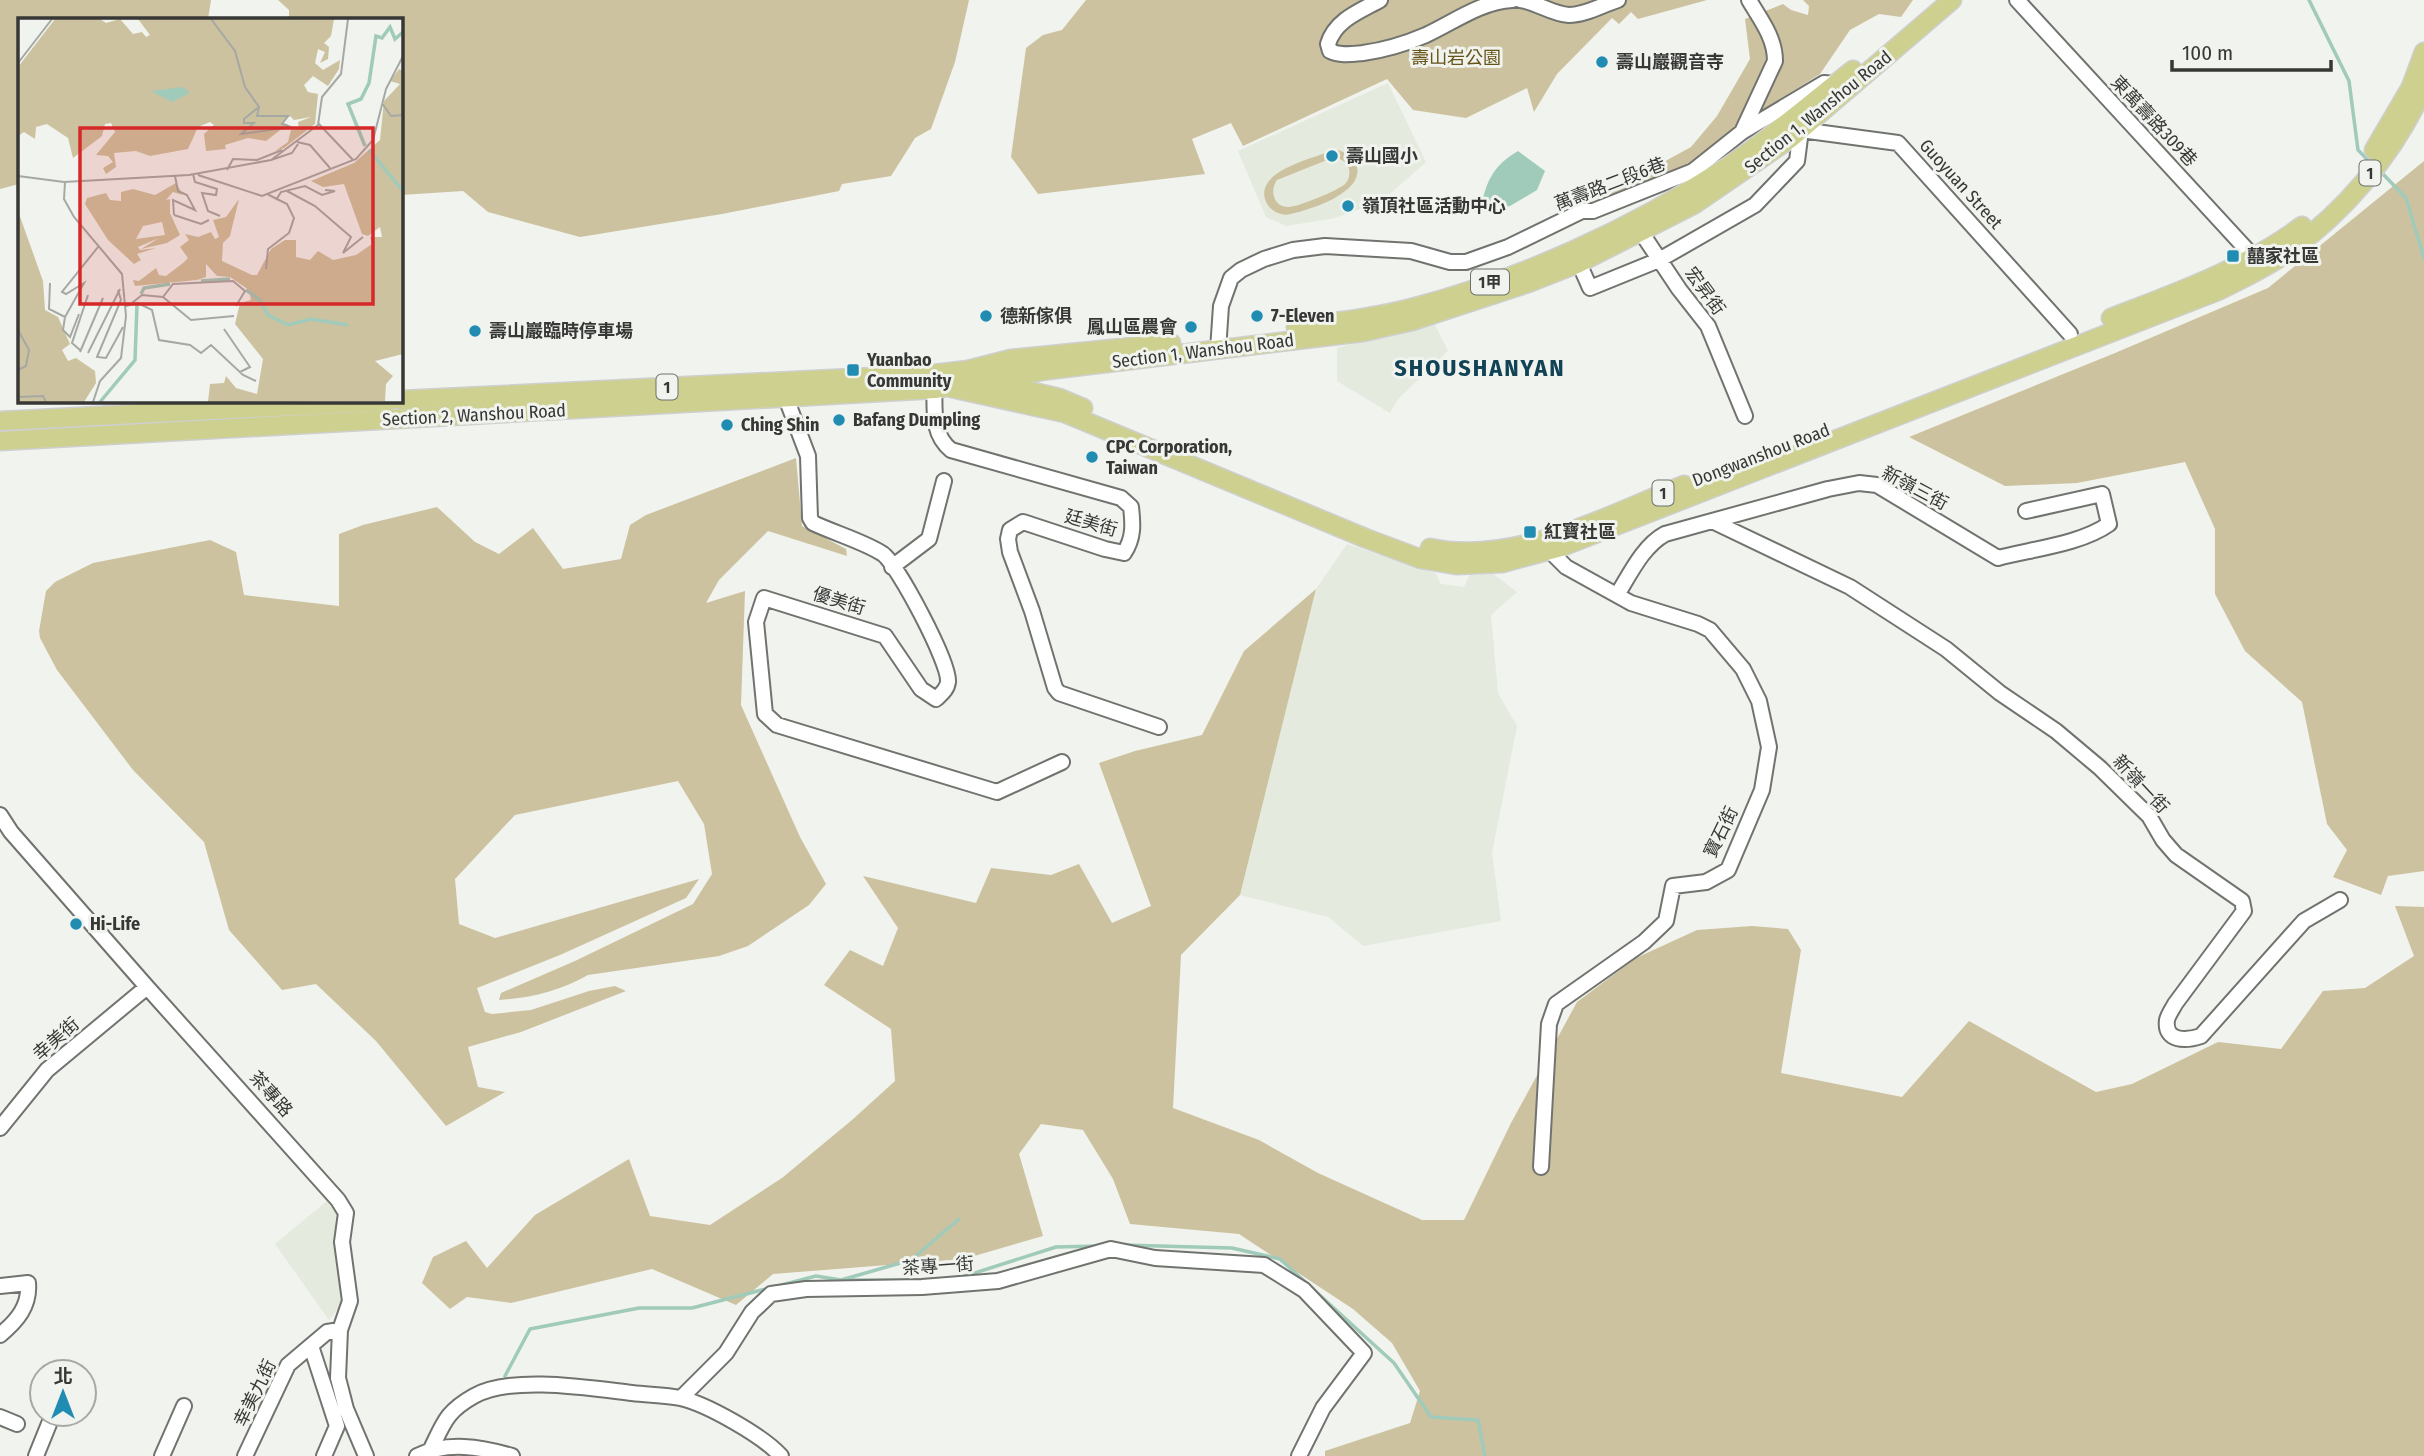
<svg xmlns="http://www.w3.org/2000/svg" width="2424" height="1456" viewBox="0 0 2424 1456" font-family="'Fira Sans Condensed','Noto Sans TC',sans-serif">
<rect width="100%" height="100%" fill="#f0f3ee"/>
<path fill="#e4eade" d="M1388,83L1426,162L1382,201L1335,218L1286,226L1266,217L1238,151Z
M1434,323L1448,351L1398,399L1390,413L1337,381V348Z
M1347,544L1435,573L1441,584L1464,587L1470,574L1492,573L1517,592L1491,615L1498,693L1517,726L1492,853L1501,921L1363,946L1328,917L1240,895L1316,589Z
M327,1201L337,1215L338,1243L344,1301L329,1320L275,1244Z"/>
<path fill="#cdc29f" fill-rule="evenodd" d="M0,0H211L208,19H19V184L0,189Z
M278,0H969L955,62L931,129L915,138L891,176L842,184L839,191L722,214L580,237L488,212L463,191L401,195V19H289V10Z
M1086,0H1707L1638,19L1631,12L1619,24L1612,18L1557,74L1534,112L1527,88L1466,118L1413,110L1387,79L1243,146L1231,123L1192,139L1205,174L1038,194L1011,157L1026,48L1043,35L1062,30Z
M1803,0H1913L1901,17L1879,14L1850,30L1820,74L1772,104L1688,164L1609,198L1614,189L1691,147L1717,116L1750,59L1745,19L1783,4L1791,10L1808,15L1809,6Z
M1338,150C1347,153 1355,157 1357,167C1363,194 1307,211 1286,215C1276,214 1268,209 1265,199C1257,171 1311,159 1331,151ZM1332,158C1340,158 1347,161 1349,169C1350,175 1349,180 1345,184C1339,190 1298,207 1289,207C1274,208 1269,191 1277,180Z
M2424,161V871L2388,876L2381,895L2333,877L2347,850L2327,824L2302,702L2245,651L2215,594V529L2185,462L2077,483L2005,486L1909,437L2115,353L2268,288Z
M796,458L802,526L846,549L847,556L768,531L719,580L706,603L745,591L741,705L800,837L826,884L809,905L748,946L719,956L588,975C560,991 531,998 499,1000L501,993L575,961L693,904L712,874L704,824L678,781L515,815L455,879L459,924L495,938L699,879L686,898L560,955L477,988L485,1012L492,1014L531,1010L589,991L615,986L626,991L521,1032L468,1047L478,1087L505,1092L446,1126L376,1041L316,984L282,990L229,930L204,842L133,770L57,670L40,638L39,631L46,591L55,582L93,563L210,540L236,552L244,595L339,606V534L363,525L437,507L475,542L499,554L533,528L563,569L621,559L630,525L646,515Z
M1316,589L1240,895L1181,955L1173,1108L1259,1140L1318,1173L1422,1220H1464L1511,1123L1577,1002L1636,958L1697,930L1752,926L1788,929L1801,950L1781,1073L1902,1097L1969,1021L2096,1092L2132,1084L2218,1042L2281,1049L2323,991L2365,988L2414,956L2395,906L2424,907V1456H1325V1451L1410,1423L1420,1391L1392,1343L1353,1309L1239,1234L1130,1224L1113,1179L1083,1130L1041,1124L1019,1154L1043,1236L964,1259L773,1274L736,1305L652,1269L511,1303L467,1297L450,1309L422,1283L433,1257L466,1241L487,1268L535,1215L629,1159L650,1216L710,1225L782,1178L852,1120L895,1081L891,1029L824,985L850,950L883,966L898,928L863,876L976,903L991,868L1051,875L1079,864L1112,923L1151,906L1099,763L1135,751L1202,735L1244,651Z"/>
<path fill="#a0caba" d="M1518,151L1545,171L1537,190L1510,206L1488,212L1482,203C1487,178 1496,164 1518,151Z"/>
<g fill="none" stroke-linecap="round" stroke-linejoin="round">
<path stroke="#a0caba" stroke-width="3.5" d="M2309,0L2349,81L2358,150L2373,165
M2381,172L2406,198L2424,258
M1122,1245L1232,1248L1280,1259L1394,1363L1431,1417L1478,1420L1485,1456
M959,1278L1056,1247L1101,1246
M841,1280H927
M505,1376L530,1329L639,1308H692L816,1276L841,1280L911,1260L959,1219"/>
<defs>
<path id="minor" d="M1380,0C1360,11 1335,20 1328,44L1330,51C1340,56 1352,54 1363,53C1385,50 1405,44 1426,35C1454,22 1480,2 1512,0
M1520,0C1537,2 1551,14 1569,15C1585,15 1602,5 1618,0
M2017,0L2260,264
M1796,125L1801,130L1898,143L2070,334
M1742,132L1775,61C1775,37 1760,19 1749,0
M1641,232L1679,289L1708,326L1745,416
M1579,263L1590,288L1659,260L1755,205L1797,161L1801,130
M1218,350L1221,306L1231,278L1241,270L1264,259L1293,250L1325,246L1411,251L1450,262H1466L1508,247L1582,211H1593L1693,171L1742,132L1824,83L1835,84L1838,87
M934,379C936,405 929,432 951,450L1121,498L1131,507C1133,524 1134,538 1124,553L1105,549L1023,522L1010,530L1008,539L1010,552L1032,611L1055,688L1059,693L1159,727
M786,398L808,456L810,518L813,523C834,533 865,542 883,554C897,564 950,663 948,682C947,690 941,694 936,699L921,689L885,636L764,598L756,622L765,714L777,725L997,792L1062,762
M1712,521L1850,587L1946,649L2000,693L2056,731L2100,768L2149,816L2163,840L2176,855L2242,901L2244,911L2175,1004C2173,1008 2168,1015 2167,1020C2164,1042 2186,1041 2201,1036L2304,921L2340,900
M892,567L929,539L944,481
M1617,595C1630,574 1643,546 1665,534L1828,489L1859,483L1877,485L1998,558C2032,549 2081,544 2109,524L2102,494L2026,511
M0,815L11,832L147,987L338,1200L346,1213L342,1242L350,1301L340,1330L338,1378L346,1409L366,1456
M0,1128L47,1070L147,987
M1541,1167L1549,1024L1556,1004L1644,942L1666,921L1673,886L1706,882L1728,870L1762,790L1769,747L1759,701L1743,669L1710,630L1698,624L1631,603L1566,567L1544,545
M0,1286L28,1283C30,1306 17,1321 0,1335
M311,1346L337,1426L324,1456
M681,1398L726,1353L752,1312L771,1294L806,1289L922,1287L998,1281L1111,1249L1155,1258L1264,1265L1304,1290L1364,1353L1323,1408L1299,1456
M0,1417L17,1424
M431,1449C444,1422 447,1411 474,1396C511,1375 590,1388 632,1393C648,1395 665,1395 680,1398C707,1404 763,1436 781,1456
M36,1456L53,1414
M162,1456L184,1406
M245,1456L288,1365L327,1332L340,1330
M417,1456C447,1441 481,1447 512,1456"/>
<path id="major" d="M2374,150L2411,87L2424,52
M2111,318C2178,292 2244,269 2302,226
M1296,327C1335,322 1374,318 1412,308C1522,279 1631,229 1727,167C1771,138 1811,103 1853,70
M968,370L983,380L1059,398L1083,408
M934,374L947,387L1065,413L1365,538L1421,559L1456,565L1502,563L1561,547L2220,290C2241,279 2263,269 2282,256C2343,215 2395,153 2424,87
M401,400L934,374L968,370L1011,359L1171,343
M0,421L389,401
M0,441L935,389L1048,370L1363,332L1412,321L1528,283L1579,263L1693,205L1791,138L1952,0
M1430,548C1515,566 1606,516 1684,485"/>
</defs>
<use href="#minor" stroke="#70736e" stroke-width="18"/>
<use href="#major" stroke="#cfcfcf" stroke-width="21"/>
<use href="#minor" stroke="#fff" stroke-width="14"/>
<use href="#major" stroke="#cdd08e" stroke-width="18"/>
</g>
<g fill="#218cb2" stroke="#f0f3ee" stroke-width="2.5">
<circle cx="1602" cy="62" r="7"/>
<circle cx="1332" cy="156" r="7"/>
<circle cx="1348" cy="206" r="7"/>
<rect x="2226" y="249" width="14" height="14" rx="3.5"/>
<circle cx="986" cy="316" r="7"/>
<circle cx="1257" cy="316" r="7"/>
<circle cx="1191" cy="327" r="7"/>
<circle cx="475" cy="331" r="7"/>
<rect x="846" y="363" width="14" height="14" rx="3.5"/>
<circle cx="839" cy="420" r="7"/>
<circle cx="727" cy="425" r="7"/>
<circle cx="1092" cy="457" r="7"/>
<rect x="1523" y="525" width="14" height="14" rx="3.5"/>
<circle cx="76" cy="924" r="7"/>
</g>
<g text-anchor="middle" stroke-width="6" stroke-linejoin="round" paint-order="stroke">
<g fill="#f0f3ee" stroke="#6e706d" stroke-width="2">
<rect x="2359.5" y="160.5" width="21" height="25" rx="5"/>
<rect x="1471" y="269.5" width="38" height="25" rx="5"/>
<rect x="656.5" y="374.5" width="21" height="25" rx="5"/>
<rect x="1652.5" y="480.5" width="21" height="25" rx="5"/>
</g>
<g font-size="16" font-weight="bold" fill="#373836">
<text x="2370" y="179">1</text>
<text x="1490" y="288">1甲</text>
<text x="667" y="393">1</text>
<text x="1663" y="499">1</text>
</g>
<g font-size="18" fill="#665418" stroke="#f0f3ee">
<text x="1456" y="64">壽山岩公園</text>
</g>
<g font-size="18" font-weight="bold" fill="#373836" stroke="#f0f3ee" text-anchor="start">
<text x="1616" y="68">壽山巖觀音寺</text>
<text x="1346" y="162">壽山國小</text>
<text x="1362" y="212">嶺頂社區活動中心</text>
<text x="2247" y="262">囍家社區</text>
<text x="1000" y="322">德新傢俱</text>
<text x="1271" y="322">7-Eleven</text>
<text x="1177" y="333" text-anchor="end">鳳山區農會</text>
<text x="489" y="337">壽山巖臨時停車場</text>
<text x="867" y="366">Yuanbao<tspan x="867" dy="21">Community</tspan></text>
<text x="853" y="426">Bafang Dumpling</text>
<text x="741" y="431">Ching Shin</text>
<text x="1106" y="453">CPC Corporation,<tspan x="1106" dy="21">Taiwan</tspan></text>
<text x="1544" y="538">紅寶社區</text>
<text x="90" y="930">Hi-Life</text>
</g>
<g font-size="18" fill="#373836" stroke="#f0f3ee">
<text transform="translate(1818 112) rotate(-39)" y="6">Section 1, Wanshou Road</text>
<text transform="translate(2154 121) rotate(47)" y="6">東萬壽路309巷</text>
<text transform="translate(1610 184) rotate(-21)" y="6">萬壽路二段6巷</text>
<text transform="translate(1961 184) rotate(48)" y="6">Guoyuan Street</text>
<text transform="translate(1705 291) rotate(54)" y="6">宏昇街</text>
<text transform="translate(1203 351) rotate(-7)" y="6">Section 1, Wanshou Road</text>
<text transform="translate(474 415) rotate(-3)" y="6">Section 2, Wanshou Road</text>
<text transform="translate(1761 455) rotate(-21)" y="6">Dongwanshou Road</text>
<text transform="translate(1915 488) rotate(28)" y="6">新嶺三街</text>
<text transform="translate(1091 523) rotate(16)" y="6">廷美街</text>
<text transform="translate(839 601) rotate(17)" y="6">優美街</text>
<text transform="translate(2141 784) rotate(47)" y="6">新嶺一街</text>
<text transform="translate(1721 832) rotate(-64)" y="6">寶石街</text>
<text transform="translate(56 1039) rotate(-41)" y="6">幸美街</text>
<text transform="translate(271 1094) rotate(48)" y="6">茶專路</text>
<text transform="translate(938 1266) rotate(-4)" y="6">茶專一街</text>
<text transform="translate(255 1393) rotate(-64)" y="6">幸美九街</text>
</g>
<g font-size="24" font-weight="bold" letter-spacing="2" fill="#114255" stroke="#f0f3ee">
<text x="1480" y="376">SHOUSHANYAN</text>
</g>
</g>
<g transform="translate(18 18)">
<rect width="385" height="385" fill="#f0f3ee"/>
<path d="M37,1H82L88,5L102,1L115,16L124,14L128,19L132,17L120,1H316L313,18L306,25L311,29L310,41L302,45L307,34L300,31L297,45L305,52L322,42L321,51L310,68L295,58L286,67L290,74L300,76L297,106L266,130L257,133L270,124L273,112L281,111L280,104L293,99L276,102L272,98L264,105L270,106L248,123L230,120L207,127L208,131L188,133L186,116L196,107L192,104L180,109L170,131L132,138L118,133L96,135L98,149L88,156L85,150L95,144L90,138L78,137L97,114L93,105L87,106L84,118L55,140L50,120L29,106L18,109L17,121L6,114L0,118V49ZM381,51L385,53V336L357,343L375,358L368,366L367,383L190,384L192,366L206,365L208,358L218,370L239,376L245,341L217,306L222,285L233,282L231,272L212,259L199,258L188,246V259L179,262L117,268L115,262L121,263L138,250L141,257L148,258L165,245L170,240L162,229L171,222L167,216L180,219L193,214L197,221L201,219L195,202L208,199L221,181L212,218L205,225L204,243L234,257H239L253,231L267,222H278V239L292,242L300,233L315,242L338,237L354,226L352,219H364L362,209L350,218L344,216L326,166L305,169L293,163L336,145L362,122L366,83L382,66L372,63ZM158,165L165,177L155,174L148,182L152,181V195L162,217L149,225L123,231L141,220L120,229L122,232L138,230L119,236L123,242L116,246L90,222L67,186L69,180L88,175L92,182L103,183V174L115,171L137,177ZM144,204L147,217L118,221L125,208ZM0,193L25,263L27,292L40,299L52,326L44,332L50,343L58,340L77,353L78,365L66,384H0Z" fill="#cdc29f" fill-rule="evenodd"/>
<path d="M165,69L172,75L154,84L133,73Z" fill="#a0caba"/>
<path fill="none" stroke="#a0caba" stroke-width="3.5" d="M347,128L330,86L343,81L351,65L358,18L364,20L372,9L377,21L385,14M351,132L385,173M183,263L212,261M228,272L241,281L250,297L270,307L293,301L330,307M123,276L126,270L152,266M82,384L117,342L119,287"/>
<path fill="none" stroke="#a6a8a4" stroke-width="2" d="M193,1L217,33L227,69L241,89L239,98H270L264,106L273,109M0,45L34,1M364,85L373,98L385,97M241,89L226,101V105H236L223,116L273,109M300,105L335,142M279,124L292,127L312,150M253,142L274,135L280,126M209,152L215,141L239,142L264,132M175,156L177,164L199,171L198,177L184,175L190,193L202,198M180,157L244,178L338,141L355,122L368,71L385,38M0,158L46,164L171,157L253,142L300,107L304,79L323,56L330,1M47,164L46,181L56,199L104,256L108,298L103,340L82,363L75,384M269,173L297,188L333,219L325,235L345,219M258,182L263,174L287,168L304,177L317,173L307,172M156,197L155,182L177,192L169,177L160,173L157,158M156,197L183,206L191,202M248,251L250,231L271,215L276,200L269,186L249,176M32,265L31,291L47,299M100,272L103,282L79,339L88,340L105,309M145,279L155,266L215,263L227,273L218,288M114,285L124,277L145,279L173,302L216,298M108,288L120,285L134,292L141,322L172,327L183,335L193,327L225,357L238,363M61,296L52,319L45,312L47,299L66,265L48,276L44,274L80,229M206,311L232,349L222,354M0,312L11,332L8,348L0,352M62,332L54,325L70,277M62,334L85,280M70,335L102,271M0,379L25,378L28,384"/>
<path fill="#d62828" fill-opacity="0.15" stroke="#d62828" stroke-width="3.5" d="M62,110H355V286H62Z"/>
<rect width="385" height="385" fill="none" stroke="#373836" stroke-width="3.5"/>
</g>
<g transform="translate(63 1393)"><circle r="33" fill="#f0f3ee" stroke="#a6a8a4" stroke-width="2"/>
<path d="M0-5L12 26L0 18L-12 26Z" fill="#218cb2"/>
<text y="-10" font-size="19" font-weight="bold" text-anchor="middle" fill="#373836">北</text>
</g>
<path d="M2172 60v10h159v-10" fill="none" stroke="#373836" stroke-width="3.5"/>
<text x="2182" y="60" font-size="21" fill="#373836" stroke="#f0f3ee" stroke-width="5" paint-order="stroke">100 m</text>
</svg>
